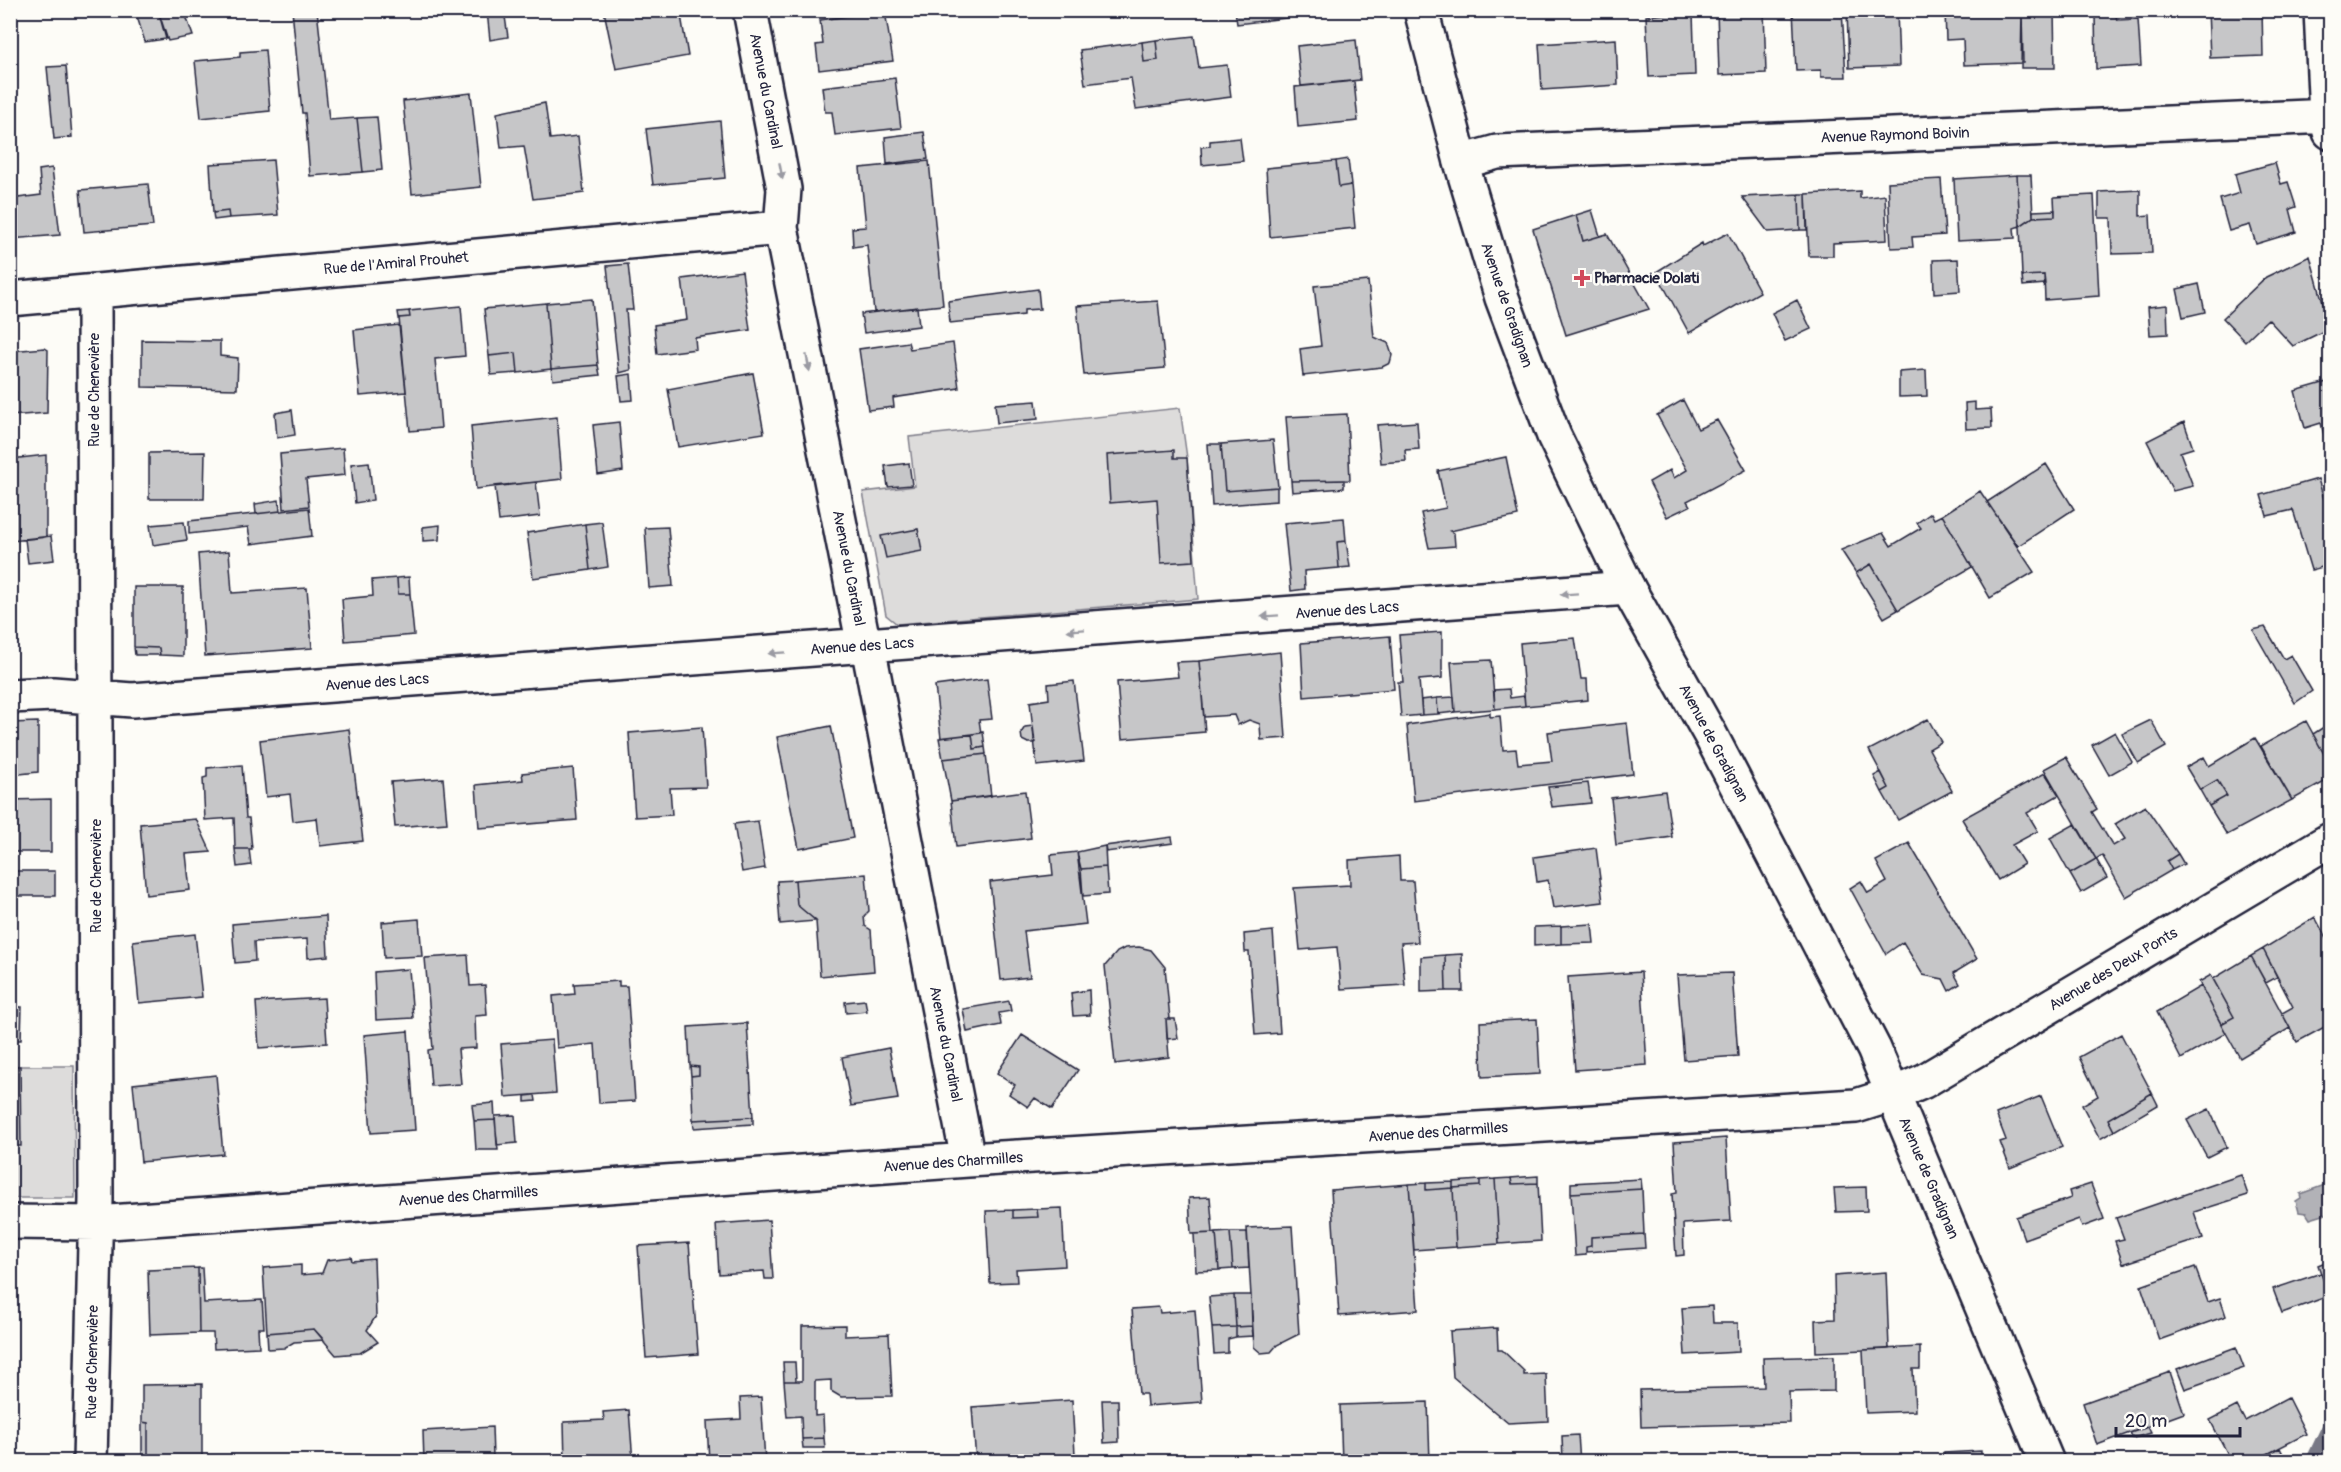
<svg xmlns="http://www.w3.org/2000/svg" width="2341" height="1472" viewBox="0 0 2341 1472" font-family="Pangolin,sans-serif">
<rect width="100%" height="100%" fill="#fdfcf7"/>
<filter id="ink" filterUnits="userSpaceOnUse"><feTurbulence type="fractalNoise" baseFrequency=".0167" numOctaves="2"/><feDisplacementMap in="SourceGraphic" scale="12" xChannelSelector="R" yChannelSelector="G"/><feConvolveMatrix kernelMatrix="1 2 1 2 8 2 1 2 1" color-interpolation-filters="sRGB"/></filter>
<g filter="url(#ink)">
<path fill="#dddcdb" stroke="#807f8b" stroke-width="1.5" d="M1180,408L1187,458L1198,599L897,624L886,615L863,492L915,486L909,437Z
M11,1066H74L75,1198H11Z"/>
<path fill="#b2b2b7" stroke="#787885" stroke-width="1.5" d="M2330,1183V1213L2310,1219L2306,1213L2299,1212L2296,1201L2301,1198L2300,1194Z"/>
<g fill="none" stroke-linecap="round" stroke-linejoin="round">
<path stroke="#787885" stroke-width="12" d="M2311,1462L2330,1422"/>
</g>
<path fill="#c6c6c8" stroke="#22223b" stroke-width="1.5" d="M135,10H158L166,39L145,42Z
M158,10H184L193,36L168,41Z
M292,10H317L329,120L357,118L363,172L310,176L305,113H302Z
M504,10L508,37L490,40L487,11Z
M680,10L688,56L616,69L604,11Z
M1235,10H1310L1311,15L1237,24Z
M1664,10H1686V14H1693L1695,75L1649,77L1646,16L1665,14Z
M1717,10H1764L1766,73L1719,75Z
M1793,10H1842L1846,77H1821V70L1796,71Z
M1847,10H1897L1899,66L1849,68Z
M1945,10H2022L2023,63L1964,65L1963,39L1946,40Z
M2022,10H2054L2055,68H2021Z
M2208,10H2262L2263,56L2210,58Z
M885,11L893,61L819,70L816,45L823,44L820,20Z
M2115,12L2117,20L2138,19L2141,66L2096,69L2095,13Z
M1194,36L1199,68L1227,65L1231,97L1136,109L1131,78L1085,84L1080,50L1142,42L1144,62L1158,60L1156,40Z
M1616,39L1618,85L1542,90L1539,44Z
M1156,40L1158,60L1144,62L1142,42Z
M1356,40L1360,80L1301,86L1297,46Z
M265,50L270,111L201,118L195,61L240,57V52Z
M66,66L72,137L54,139L47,67Z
M895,78L901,128L835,135L832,112H825L822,87Z
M1354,81L1358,121L1298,127L1295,87Z
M471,93L481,187L412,194L403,101Z
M545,103L550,139L578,136L584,193L533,199L524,146L501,148L497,113Z
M377,117L382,170L363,172L357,118Z
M720,121L725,178L653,185L646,129Z
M924,132L928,159L887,164L885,137Z
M1240,138L1243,161L1202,165L1201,147L1210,146V141Z
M1348,159L1351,185L1339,187L1336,161Z
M273,160L278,215L229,218L228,211L213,213L210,164Z
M929,161L943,305L874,312L867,245L853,247L852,228L866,227L860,168Z
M1336,161L1339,187L1351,185L1355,228L1270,237L1266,168Z
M2275,163L2281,184L2288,182L2296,207L2290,209L2296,232L2256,244L2250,225L2229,231L2220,199L2240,193L2235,174Z
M52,168L60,235L10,239V199L41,195L39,170Z
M2017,175H2031L2033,217L2020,226Z
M2017,175L2020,226L2014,228L2015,238L1957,241L1954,179Z
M1941,179L1945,235L1912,237L1913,247L1891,248L1888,182Z
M148,184L153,226L84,232L80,190Z
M2140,190V216L2150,215L2152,253L2112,254L2111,218H2099V192Z
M1860,191V198L1885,195L1887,240L1833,243V256H1809L1806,194Z
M1799,194H1806L1807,230H1800Z
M1799,194L1800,230L1768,232L1742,197Z
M2094,195L2099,296L2045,300L2044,275L2022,276L2020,226L2033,217L2055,216L2054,197Z
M1592,210L1600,236L1583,241L1576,215Z
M2055,210V216L2033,217V211Z
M228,211L229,218L214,220L213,213Z
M1576,215L1583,241L1607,234L1649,309L1566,335L1533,229Z
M1728,233L1760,292L1689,333L1656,272L1702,243L1703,246Z
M2310,256L2330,328L2293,346L2268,319L2245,341L2223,318L2266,277Z
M1958,259L1960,291L1934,293L1933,260Z
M628,264L633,310H626L631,370L619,373L607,266Z
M742,271L750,330L695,338L696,349L657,354L654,325L687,320L682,279Z
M2044,275L2045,284L2023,286L2022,276Z
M1368,281L1374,337L1388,343L1392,355L1390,363L1382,367L1303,376L1300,349L1321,346L1314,286Z
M2199,284L2205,312L2183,317L2177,289Z
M1038,289L1040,309L1024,310V315L950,323L948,301Z
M592,299L598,365L551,369L546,303Z
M1797,300L1811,329L1785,341L1772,313Z
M1158,301L1165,368L1084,375L1077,306Z
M546,303L551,369L518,373L516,353L489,356L484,309Z
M2167,305L2168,334L2150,335L2148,307Z
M461,306L465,356L435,359L441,428L410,431L399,318L410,317L409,311Z
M917,307L919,326L864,333L861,314Z
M409,311L410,317L399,318L398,312Z
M399,325L406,392L360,396L354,330Z
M142,340L220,341V356L238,358L237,389L142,387Z
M908,342L910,349L953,343L959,388L893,398L894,407L868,410L859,349Z
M45,348L48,350L47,413L10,416V351Z
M516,353L518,373L491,375L489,356Z
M598,365L600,375L553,380L551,369Z
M1926,370L1927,396L1899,397V372Z
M753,373L764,433L678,447L668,389Z
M631,374L633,400L621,401L618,376Z
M2330,381V446L2327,447L2321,423L2305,428L2295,391Z
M1683,400L1698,429L1717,420L1746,470L1687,501L1690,506L1667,517L1649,482L1670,470L1674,478L1687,470L1657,415Z
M1036,401L1038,419L997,423L995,404Z
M1975,402V410L1991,409L1992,428L1966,429L1965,403Z
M292,410L295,435L277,438L275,413Z
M1347,414L1350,480L1291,481L1286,417Z
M557,417L562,479L476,489L471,426Z
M619,422L623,471L598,475L593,425Z
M1417,422L1419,449L1405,450L1406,461L1381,463L1377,425Z
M2184,422L2193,448L2180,452L2193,486L2173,491L2147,441Z
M1273,440L1278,487L1225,491L1221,444Z
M1208,444H1221L1225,491L1277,487V501L1212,506Z
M343,448L345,475L306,479L309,506L284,509L280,454Z
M1174,450V458H1187L1194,561L1161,563L1157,499L1110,503L1107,455Z
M205,452L204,499H149V453Z
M46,455V537L12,541L11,459Z
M1506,457L1518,516L1450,531L1454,533L1455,546L1429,548L1421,513L1446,508L1438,471Z
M369,462L373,500L355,503L351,464Z
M909,463L912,485L888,487L885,466Z
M2046,464L2074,509L2018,546L1987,502Z
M2318,479L2324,499L2330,497V565L2311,570L2293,510L2267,516L2261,495Z
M1344,480V488L1292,492L1291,481Z
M536,482L540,516L499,521L495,486Z
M1980,491L2034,572L1990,598L1942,515Z
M279,500L280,511L256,514L255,504Z
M309,508L312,536L251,544L248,527L189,534V521Z
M1931,513L1934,519L1942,515L1972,567L1898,610L1871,564L1856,573L1841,550L1883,533L1891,546L1921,528L1917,523Z
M1344,518L1346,541L1337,542L1339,568L1304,571L1305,589L1291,591L1284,523Z
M184,522L187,540L153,545L150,525Z
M602,522L608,567L590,570L585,524Z
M585,524L590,570L533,578L527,533Z
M440,525L439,540L423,541V527Z
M668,527L673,586L649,588L645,528Z
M918,529L922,551L886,558L881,536Z
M51,536L54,560L28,563L25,539Z
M1346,541L1350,567L1339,568L1337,542Z
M229,551L232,593L307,588L312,648L205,656L198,554Z
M1871,564L1898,610L1884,618L1856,573Z
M409,577L410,594H398L397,578Z
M397,578L398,594H410L414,635L345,641L342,599L373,596L372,580Z
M134,587H183V656L160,655L159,648L134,647Z
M2265,627L2284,659L2291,655L2312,691L2295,703L2253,630Z
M1442,632V678L1419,680L1422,715L1401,717L1398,682H1403L1399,635Z
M1390,636L1394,689L1304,697L1301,643Z
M1575,638L1581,679H1587L1588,700L1525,706L1520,643Z
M134,647L159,648L160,655H135Z
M1280,652L1286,738L1261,740L1260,724L1249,720L1238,725L1234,715L1204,717L1199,661Z
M1491,660L1495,709L1455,712L1451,662Z
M1199,661L1205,732L1122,739L1117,682L1178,677L1176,662Z
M987,679L992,719L979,720L981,733L941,738L935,686Z
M1074,681L1084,761L1037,766L1030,702L1049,699L1048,684Z
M1509,689L1510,698L1524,696L1525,706L1495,709L1494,690Z
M1454,697L1455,712L1438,714L1437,698Z
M1437,698L1438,714L1422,715L1421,700Z
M1490,713V717L1500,716L1503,750L1516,749L1518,764L1552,761L1548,732L1627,723L1633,774L1414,801L1407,725Z
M1928,719L1941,742L1929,749L1952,791L1898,820L1882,792L1889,788L1869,750Z
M2151,720L2166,747L2138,763L2122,734Z
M2306,721L2330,765V779L2292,800L2261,746Z
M38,722V772L10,775V723Z
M2330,723V765L2313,734Z
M831,726L853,838L799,849L777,737Z
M1033,726L1035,743H1028L1022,740L1021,733L1025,727Z
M702,727L706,787L670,788L672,815L635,817L629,733Z
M349,729L363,841L320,846L317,818L293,821L290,794L266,797L260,740Z
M983,732L985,747L974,749L972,734Z
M2115,732L2132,762L2109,775L2092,745Z
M972,734L974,749L985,747L986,754L943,759L939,738Z
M2255,738L2292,800L2227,835L2209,806L2227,796L2217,780L2200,790L2186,767L2204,757L2209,766Z
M986,754L991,796L951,801L943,759Z
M2066,757L2097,809L2092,812L2113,846L2125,839L2115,824L2145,806L2178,854L2167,861L2172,870L2126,897L2102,855L2096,859L2044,769Z
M242,765L246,818H249L252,849H235L234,818L205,820L203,778L207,777V768Z
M573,768L577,820L479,828L476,785L523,780L522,773Z
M1881,772L1889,788L1882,792L1874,776Z
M2045,773L2059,795L2027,813L2038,831L2012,845L2024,864L1998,880L1962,819Z
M443,778L447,823L395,827L391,782Z
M2217,780L2227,796L2209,806L2200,790Z
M1588,783L1591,803L1552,807L1548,787Z
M1025,791L1031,838L956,847L951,801Z
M1665,791L1672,837L1616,845L1611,798Z
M51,799V852H10V800Z
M196,819L211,852L186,854L190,890L146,895L140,824Z
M758,821L765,868L742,872L734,824Z
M2075,824L2096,859L2070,874L2050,838Z
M1172,837L1173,843L1106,852L1105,846Z
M1909,843L1977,959L1954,973L1960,984L1949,991L1943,979L1923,975L1903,942L1886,954L1850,888L1861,881L1868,893L1887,882L1876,861Z
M1105,846L1106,867L1081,869L1077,852Z
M1596,848L1603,902L1553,908L1548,880L1537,882L1534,857Z
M235,849H249L251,865L237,867Z
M1077,852L1086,924L1024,931L1030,977L1001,980L990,882L1053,875L1051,855Z
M2178,854L2184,864L2172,870L2167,861Z
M1399,856L1400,881H1413L1418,942L1401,943L1405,985L1341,989L1337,947L1300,950L1294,888L1350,885L1349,860Z
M2096,859L2107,878L2081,893L2070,874Z
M1106,867L1108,894L1083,896L1081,869Z
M10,871H55V896H10Z
M866,874L869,911L864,916L865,926L871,930L874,971L820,976L816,921L797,905L795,880Z
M795,880L797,905L816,921L780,924L777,881Z
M326,916L328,956L308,958L307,939L254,942L255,961L235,963L232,924Z
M2315,917L2330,945V1024L2297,1042L2282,1013L2293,1007L2263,949Z
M419,919L422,956L384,958L382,922Z
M1592,924L1594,943L1561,944V926Z
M1561,926V944L1534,946V927Z
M1273,931L1280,1033L1255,1035L1249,952H1245L1244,934Z
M195,934L202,997L139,1003L133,941Z
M1139,947L1151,950L1165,967L1170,1019H1166L1169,1057L1115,1064L1105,966L1117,952L1125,948Z
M2263,949L2277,977L2266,983L2251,956Z
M1462,954L1463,991H1446L1445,955Z
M468,955L470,986L485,985L487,1015L475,1016L476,1048L458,1049L461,1084L431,1086L428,1050L433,1049L425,958Z
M1445,955L1446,991L1421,992V957Z
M2251,956L2290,1028L2240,1058L2221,1024L2234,1017L2213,979Z
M409,969L413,1018L376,1020L374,972Z
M1641,972L1647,1065L1575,1070L1568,977Z
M1732,973L1738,1056L1684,1060L1677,975Z
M2211,975L2234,1017L2221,1024L2199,982Z
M619,981V986H627L635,1101L599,1103L595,1044L557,1048L553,996L575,994L574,984Z
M2201,986L2226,1033L2181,1059L2157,1012Z
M1089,990L1090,1015L1073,1016L1071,993Z
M324,998L327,1043L259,1048L256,1002Z
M865,1000L867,1011L846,1013L845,1002Z
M1009,1001L1011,1011L999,1013L1001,1025L967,1032L963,1009Z
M10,1007H22L21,1040H10Z
M1166,1019H1175L1178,1038L1167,1039Z
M1537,1019L1540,1074L1482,1077L1480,1022Z
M747,1023L753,1117L693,1120L691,1076L699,1075V1067L690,1066L688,1027Z
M408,1031L415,1130L371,1133L364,1035Z
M2121,1034L2152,1093L2108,1119L2114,1131L2100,1139L2082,1105L2098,1096L2079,1057Z
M1022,1035L1078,1070L1052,1109L1035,1098L1028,1107L1009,1094L1015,1085L997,1073Z
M552,1040L556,1093L505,1097L501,1044Z
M889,1048L898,1099L851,1106L842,1057Z
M10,1066H20L21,1146H10Z
M690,1066L699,1067V1075L691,1076Z
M216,1075L223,1154L141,1162L133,1084Z
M2152,1093L2158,1105L2114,1131L2108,1119Z
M535,1095L536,1101L525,1102V1096Z
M2041,1096L2062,1147L2010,1168L2000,1142L2006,1140L1996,1114Z
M494,1103L495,1120L474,1121L472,1105Z
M2209,1109L2227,1147L2207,1157L2187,1120Z
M515,1115L517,1143L497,1145L495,1116Z
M753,1117V1124L694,1128L693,1120Z
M495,1120L498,1150H476L474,1121Z
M1726,1138L1731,1221L1683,1224L1684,1255L1676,1256L1672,1194L1677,1193L1674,1142Z
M2241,1175L2248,1195L2194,1212L2203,1238L2123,1264L2115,1241L2124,1239L2116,1218Z
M1538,1176V1183L1512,1184L1511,1178Z
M1511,1178L1512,1184L1538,1183L1541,1241L1499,1244L1495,1179Z
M1495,1179L1499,1244L1456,1247L1453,1188L1480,1186V1180Z
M1641,1179L1642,1189L1571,1193V1183Z
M1480,1180V1186L1453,1188V1182Z
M1453,1182V1188L1426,1190V1183Z
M1426,1183V1190L1453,1188L1456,1247L1414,1250L1409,1184Z
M1409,1184L1418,1310L1339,1316L1331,1190Z
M2091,1184L2104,1219L2082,1227L2079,1219L2024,1239L2016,1217L2071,1198L2069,1191Z
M1866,1187L1867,1211L1836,1212L1834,1188Z
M1642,1189L1644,1234L1591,1237V1246L1586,1247V1255L1575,1256L1571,1193Z
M1210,1197L1213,1233L1191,1234L1189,1198Z
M1062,1208L1065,1266L1016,1269L1017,1282L990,1283L986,1211L1013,1210V1218L1038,1217L1037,1209Z
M1037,1209L1038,1217L1013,1218V1210Z
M769,1220L773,1279H765L764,1271L719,1274L716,1224Z
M1292,1226L1299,1334L1277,1345L1271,1352L1261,1353L1254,1347L1247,1228Z
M1230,1232H1247L1249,1268L1233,1269Z
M1230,1232L1233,1269L1219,1270L1216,1233Z
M1216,1233L1219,1270L1196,1271L1194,1234Z
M1644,1234L1645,1248L1586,1252V1247L1591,1246V1237Z
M689,1243L698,1354L646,1358L638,1246Z
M351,1257L352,1261L374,1259L376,1316L367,1330L378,1342L360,1353L336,1355L314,1329L267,1333L263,1268L301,1265V1275L322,1273L327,1260Z
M2330,1260V1296H2329L2318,1265Z
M2195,1267L2208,1302L2220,1298L2226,1316L2159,1340L2141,1286Z
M198,1268H202L204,1303L262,1300L264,1328H258L259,1347L214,1349L213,1333H199Z
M198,1268L199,1333L150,1335L148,1270Z
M1886,1272L1889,1349L1816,1352L1815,1320L1835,1319L1834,1276Z
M2321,1273L2329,1296L2282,1313L2273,1289Z
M1234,1295H1251L1252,1326L1236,1327Z
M1234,1295L1236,1327L1212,1328L1209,1297Z
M1712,1306L1713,1323H1738L1739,1352L1685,1355L1682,1308Z
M1159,1307L1160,1313L1195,1310L1202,1402L1147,1406L1146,1394H1139L1132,1309Z
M845,1325V1336L889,1334L892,1396L841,1397L831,1391V1380L815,1381V1416L823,1415L824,1438L802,1439L801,1416L787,1417L784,1381H802V1326Z
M1252,1326L1253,1336L1236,1337V1327Z
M1236,1327V1337L1228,1339V1353L1214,1354L1212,1328Z
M1497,1328L1498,1350H1502L1524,1371V1375L1546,1374L1548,1421L1508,1423L1453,1377L1450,1331Z
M314,1329L324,1340L294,1342L284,1348L268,1349L267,1333Z
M1920,1347V1369H1913L1915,1411L1866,1413L1863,1350Z
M2236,1347L2244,1368L2185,1389L2177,1369Z
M1834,1356V1391L1789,1392L1790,1423L1641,1427L1640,1390L1764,1387L1763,1358Z
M783,1362H795L796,1381H784Z
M2170,1372L2184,1413L2097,1445L2083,1403Z
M202,1384V1461L148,1462V1423L142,1422V1385Z
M761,1397L765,1462H709L707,1421L741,1419L740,1398Z
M2288,1398L2306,1434L2263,1456L2265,1460L2262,1462H2232L2210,1420L2237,1406L2245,1421Z
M1072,1400L1075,1455L976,1462L972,1407Z
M1102,1400H1118L1119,1442L1104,1443Z
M1428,1402L1430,1462H1342L1340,1405Z
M629,1410L633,1462H565L564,1422L604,1420L603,1412Z
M142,1422L148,1423V1462L142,1461Z
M492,1427L493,1457L480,1458V1462H424L423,1431Z
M2148,1427L2151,1433L2133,1438L2130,1433Z
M1578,1435L1580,1462H1563L1562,1436Z
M824,1438L825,1448H803L802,1439Z
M2280,1448L2285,1458L2277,1462H2265L2263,1456Z
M1981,1451V1462H1944V1453Z
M1666,1457V1461L1700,1462H1631V1459Z"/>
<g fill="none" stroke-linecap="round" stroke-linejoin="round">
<defs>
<path id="street" d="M750,10L784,189L781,228L861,631L868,646L968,1160
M2321,10L2326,116L2330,132
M1461,162L1497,152L2330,116
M10,299L781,228
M10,696L53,694L132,700L1628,588
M10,1222L96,1223L968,1160L1856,1106L1894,1094L1924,1081L2330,840
M90,1462L96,1199L94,291"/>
<path id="secondary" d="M1421,10L1461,162L1502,298L1554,436L1628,588L1710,734L1874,1049L2047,1462"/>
</defs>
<use href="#street" stroke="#22223b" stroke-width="38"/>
<use href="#secondary" stroke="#22223b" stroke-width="38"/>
<use href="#street" stroke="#fdfcf7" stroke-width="33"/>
<use href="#secondary" stroke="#fdfcf7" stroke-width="33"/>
</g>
<defs><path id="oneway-solid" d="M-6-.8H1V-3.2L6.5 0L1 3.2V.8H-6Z" transform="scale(1.5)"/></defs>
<g fill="#9a9aa2">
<use href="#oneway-solid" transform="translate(781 171) rotate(79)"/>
<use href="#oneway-solid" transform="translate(808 363) rotate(79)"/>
<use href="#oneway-solid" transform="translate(1569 594) rotate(176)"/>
<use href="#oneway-solid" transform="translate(1270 616) rotate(176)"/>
<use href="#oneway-solid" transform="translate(1076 630) rotate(176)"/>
<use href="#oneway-solid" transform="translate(777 653) rotate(176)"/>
</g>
</g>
<path fill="#d1495b" stroke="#fdfcf7" stroke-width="2" d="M1579 269h6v6h6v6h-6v6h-6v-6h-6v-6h6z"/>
<g text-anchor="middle" stroke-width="5" stroke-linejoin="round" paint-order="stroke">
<g font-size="15" fill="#22223b" stroke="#fdfcf7">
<text transform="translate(766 91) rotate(79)" y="5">Avenue du Cardinal</text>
<text transform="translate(1895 135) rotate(-2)" y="5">Avenue Raymond Boivin</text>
<text transform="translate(396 263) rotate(-5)" y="5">Rue de l'Amiral Prouhet</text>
<text transform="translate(1507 305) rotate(71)" y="5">Avenue de Gradignan</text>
<text transform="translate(94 390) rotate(-90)" y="5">Rue de Chenevière</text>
<text transform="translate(849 568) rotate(79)" y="5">Avenue du Cardinal</text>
<text transform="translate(1347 610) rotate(-4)" y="5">Avenue des Lacs</text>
<text transform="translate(862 646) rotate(-4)" y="5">Avenue des Lacs</text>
<text transform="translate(377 682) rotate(-4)" y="5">Avenue des Lacs</text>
<text transform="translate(1714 743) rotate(62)" y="5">Avenue de Gradignan</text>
<text transform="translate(96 876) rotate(-90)" y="5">Rue de Chenevière</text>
<text transform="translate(2113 969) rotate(-31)" y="5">Avenue des Deux Ponts</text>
<text transform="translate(946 1044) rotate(79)" y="5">Avenue du Cardinal</text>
<text transform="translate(1438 1132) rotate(-4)" y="5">Avenue des Charmilles</text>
<text transform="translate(953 1162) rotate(-4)" y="5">Avenue des Charmilles</text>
<text transform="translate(1929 1178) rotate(67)" y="5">Avenue de Gradignan</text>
<text transform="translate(468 1196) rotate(-4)" y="5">Avenue des Charmilles</text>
<text transform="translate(92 1362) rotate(-89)" y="5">Rue de Chenevière</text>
</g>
<g font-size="15" font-weight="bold" fill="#22223b" stroke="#fdfcf7" text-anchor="start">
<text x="1594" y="283">Pharmacie Dolati</text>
</g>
</g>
<rect width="2341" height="1472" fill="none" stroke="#fdfcf7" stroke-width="36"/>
<rect x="18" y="18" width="2305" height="1436" fill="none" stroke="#22223b" stroke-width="2" filter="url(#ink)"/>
<path d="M2116 1427v9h124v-9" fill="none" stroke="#22223b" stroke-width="3"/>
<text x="2125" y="1427" font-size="18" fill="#22223b" stroke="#fdfcf7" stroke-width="4.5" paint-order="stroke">20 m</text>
</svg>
